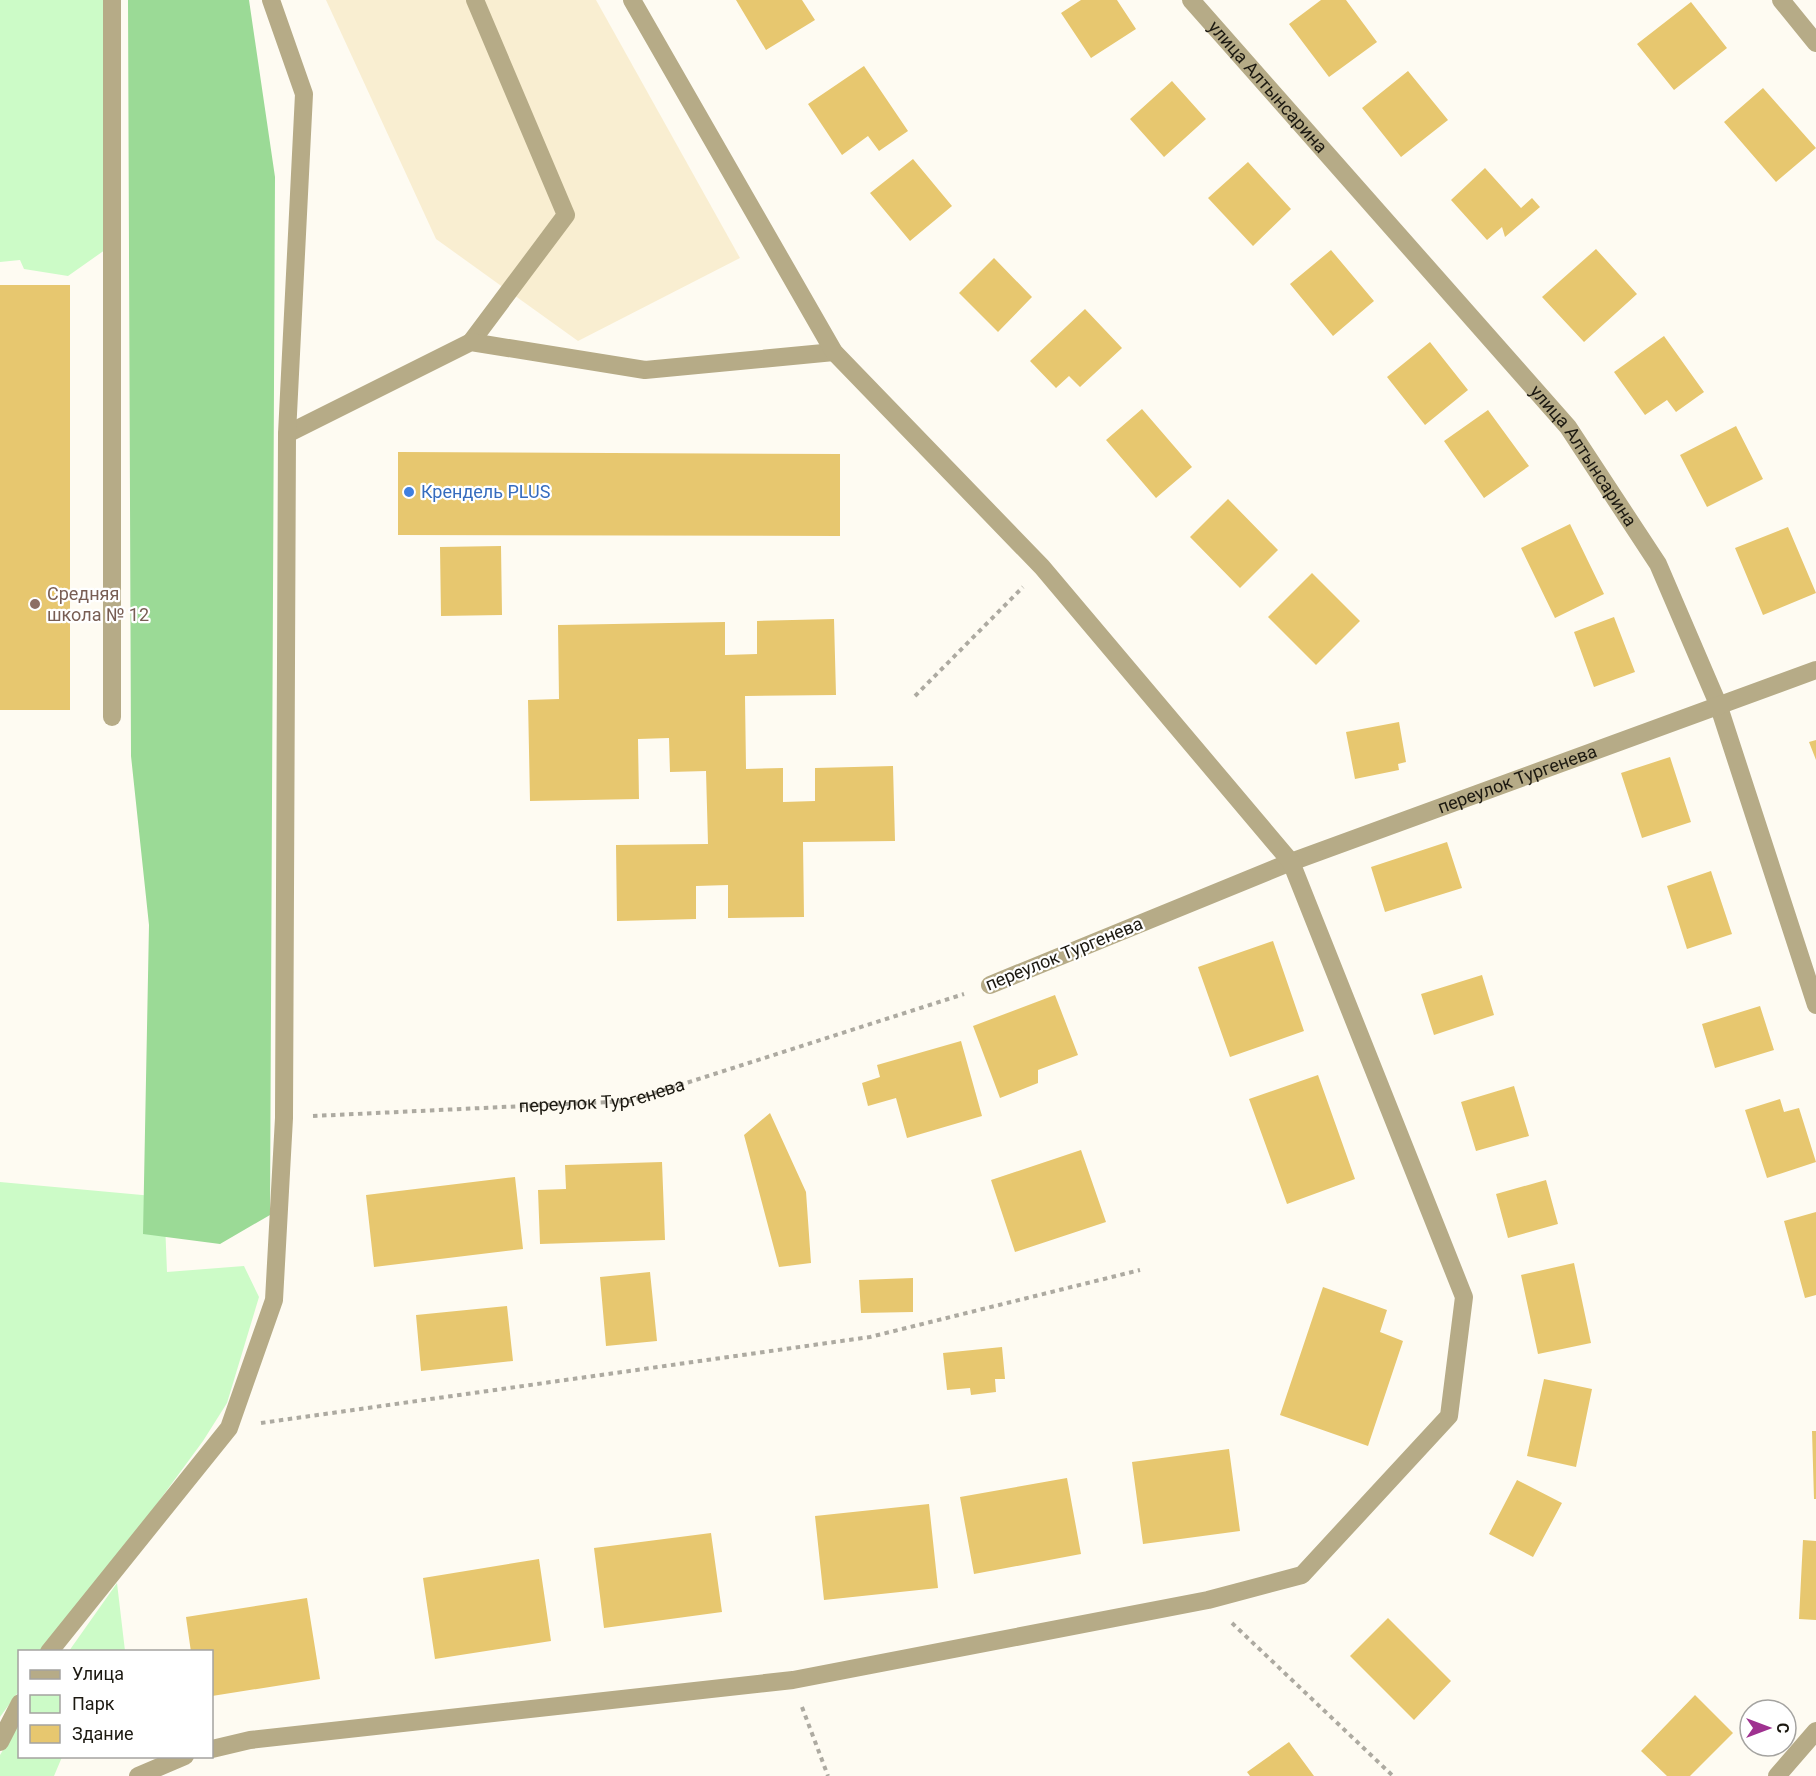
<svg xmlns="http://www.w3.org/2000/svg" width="1816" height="1776" viewBox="0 0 1816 1776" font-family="Roboto,sans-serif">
<rect width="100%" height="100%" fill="#fefbf2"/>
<path fill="#f9eed1" d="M326,0H596L740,258L578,341L436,239Z"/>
<path fill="#ccfbc7" d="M0,0H120L112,245L68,276L24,269L20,260L0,262Z
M0,1182L164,1197L167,1272L244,1266L259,1297L227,1403L203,1441L49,1651L20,1652L19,1691L0,1717Z
M117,1583L125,1651H69Z
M19,1724L20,1756L62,1757L54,1776H0V1755Z"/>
<path fill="#9bda96" d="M128,0H249L275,177L270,1215L220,1244L143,1234L149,925L131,756Z"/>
<path fill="#e7c76f" d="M736,0H802L815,20L766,50Z
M1081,0H1117L1136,29L1091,58L1061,13Z
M1321,0H1346L1377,42L1329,77L1289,24Z
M1691,2L1727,48L1674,90L1637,44Z
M864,66L908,131L879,151L868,136L842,155L808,104Z
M1408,71L1448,120L1401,157L1362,108Z
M1172,81L1206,119L1164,157L1130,119Z
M1763,88L1816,148L1776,182L1724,122Z
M913,159L952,206L910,241L870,193Z
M1248,162L1291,209L1253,246L1208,198Z
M1485,168L1521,208L1532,198L1540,207L1505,237L1502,227L1487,240L1451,200Z
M1596,249L1637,294L1584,342L1542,297Z
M1331,250L1374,301L1333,336L1290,284Z
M994,258L1032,297L998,332L959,293Z
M0,285H70V710H0Z
M1085,309L1122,348L1080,387L1069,376L1056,388L1030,361Z
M1664,336L1704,392L1676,412L1667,400L1645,415L1614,372Z
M1430,342L1468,390L1425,425L1387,377Z
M1142,409L1192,467L1156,498L1106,440Z
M1488,410L1529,466L1484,498L1444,441Z
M1736,426L1763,479L1707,507L1680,455Z
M398,452L840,454V536L398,535Z
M1228,499L1278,550L1240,588L1190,537Z
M1570,524L1604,594L1555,618L1521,548Z
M1788,527L1816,593L1763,615L1735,548Z
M501,546L502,615L441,616L440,547Z
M1312,573L1360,621L1316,665L1268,617Z
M1614,617L1635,672L1594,687L1574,632Z
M834,619L836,695L745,696L746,769L783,768V802L815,801V768L893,766L895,841L803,842L804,917L728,918V885L696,886V919L617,921L616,845L708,844L706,771L670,772L669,738L638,739L639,799L530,801L528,700L559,699L558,625L725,622V655L757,654V621Z
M1399,722L1406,762L1398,764L1399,770L1355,779L1346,732Z
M1816,740V760L1809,742Z
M1670,757L1691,822L1642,838L1621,773Z
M1447,842L1462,888L1385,912L1371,867Z
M1711,871L1732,934L1687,949L1667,886Z
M1273,941L1304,1031L1230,1057L1198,967Z
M1482,975L1494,1015L1434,1035L1421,994Z
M1055,995L1078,1055L1038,1070V1083L1000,1098L973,1026Z
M1760,1006L1774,1050L1715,1068L1702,1024Z
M961,1041L982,1116L907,1138L896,1098L868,1106L862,1083L880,1077L877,1065Z
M1318,1075L1355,1179L1287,1204L1249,1099Z
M1514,1086L1529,1136L1476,1151L1461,1102Z
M1780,1099L1784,1112L1799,1108L1816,1162L1767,1178L1745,1110Z
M770,1113L806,1192L811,1263L779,1267L744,1135Z
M1081,1150L1106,1222L1015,1252L991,1180Z
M662,1162L665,1240L540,1244L538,1190L566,1189L565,1165Z
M515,1177L523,1249L374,1267L366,1195Z
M1546,1180L1558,1224L1508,1238L1496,1194Z
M1816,1212V1295L1805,1298L1784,1221Z
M1574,1263L1591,1343L1538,1354L1521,1275Z
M650,1272L657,1341L606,1346L600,1277Z
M913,1278V1312L861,1313L859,1280Z
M1323,1287L1387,1310L1380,1332L1403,1341L1368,1446L1280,1415Z
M507,1306L513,1361L421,1371L416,1315Z
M1002,1347L1005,1379H995L996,1392L971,1395L970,1388L947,1390L943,1353Z
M1544,1379L1592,1389L1576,1467L1527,1456Z
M1812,1431H1816V1499H1814Z
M1229,1449L1240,1531L1143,1544L1132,1462Z
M1067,1478L1081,1554L974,1574L960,1497Z
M1517,1480L1562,1503L1533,1557L1489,1534Z
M929,1504L938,1588L824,1600L815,1516Z
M711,1533L722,1612L604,1628L594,1548Z
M1803,1540L1816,1541V1620L1799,1619Z
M539,1559L551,1641L435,1659L423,1578Z
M307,1598L320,1679L212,1696V1652H191L186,1617Z
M1388,1618L1451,1681L1414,1720L1350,1656Z
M1695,1695L1733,1733L1690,1776H1667L1641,1751Z
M1289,1742L1314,1776H1250L1247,1772Z"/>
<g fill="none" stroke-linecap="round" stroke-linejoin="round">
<g stroke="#adaaa1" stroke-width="4" stroke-dasharray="4.5 4.5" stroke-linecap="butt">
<path d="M915,696L1023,587"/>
<path id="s1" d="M313,1116L630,1101L964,994"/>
<path d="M261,1423L870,1337L1140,1270"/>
<path d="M1232,1623L1393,1776"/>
<path d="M802,1707L828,1776"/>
</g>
<g stroke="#b6ab87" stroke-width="18">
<path d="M112,0V717"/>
<path id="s2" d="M1191,0L1568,427L1658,564L1718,704L1816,1005"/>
<path d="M1781,0L1816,43"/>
<path d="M471,342L566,215L475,0"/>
<path d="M287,434L471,342L645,370L834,352"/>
<path id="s3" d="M990,985L1291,862L1816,670"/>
<path d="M49,1652L229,1428L274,1300L284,1118L287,434L304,94L271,0"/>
<path d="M0,1742L20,1703"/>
<path d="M212,1749L250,1740L793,1680L1208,1600L1302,1575L1449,1416L1464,1297L1291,862L1042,567L834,352L632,0"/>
<path d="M138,1776L185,1756"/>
<path d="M1777,1776L1816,1731"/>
</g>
</g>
<circle fill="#3f7fe0" stroke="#fff" stroke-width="2" cx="409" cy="492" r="6"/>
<circle fill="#8d6e63" stroke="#fff" stroke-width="2" cx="35" cy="604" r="6"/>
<g text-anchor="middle" stroke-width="4.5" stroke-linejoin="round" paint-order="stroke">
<g font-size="18" fill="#1c1911" stroke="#fff">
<text dy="6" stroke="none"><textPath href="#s2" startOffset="116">улица Алтынсарина</textPath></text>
<text dy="6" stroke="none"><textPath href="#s2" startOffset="602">улица Алтынсарина</textPath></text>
<text dy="6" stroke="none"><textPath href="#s3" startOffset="566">переулок Тургенева</textPath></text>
<text transform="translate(1064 954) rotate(-22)" y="6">переулок Тургенева</text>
<text dy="6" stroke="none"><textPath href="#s1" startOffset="290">переулок Тургенева</textPath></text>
</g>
<g font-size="18" fill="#366cbe" stroke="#fff" text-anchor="start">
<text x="421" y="498">Крендель PLUS</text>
</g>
<g font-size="18" fill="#785e54" stroke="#fff" text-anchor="start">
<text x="47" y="600">Средняя<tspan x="47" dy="21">школа № 12</tspan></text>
</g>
</g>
<rect x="18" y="1650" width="195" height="108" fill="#ffffff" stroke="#a4a3a0" stroke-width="1.5"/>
<rect x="30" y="1670" width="30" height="9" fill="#b6ab87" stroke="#a4a3a0" stroke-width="1.5"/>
<text x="72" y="1680" font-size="18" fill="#1c1911">Улица</text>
<rect x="30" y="1695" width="30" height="18" fill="#ccfbc7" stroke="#a4a3a0" stroke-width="1.5"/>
<text x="72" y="1710" font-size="18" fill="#1c1911">Парк</text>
<rect x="30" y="1725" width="30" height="18" fill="#e7c76f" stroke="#a4a3a0" stroke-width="1.5"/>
<text x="72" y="1740" font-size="18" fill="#1c1911">Здание</text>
<g transform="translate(1768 1728) rotate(90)"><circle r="28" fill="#ffffff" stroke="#a4a3a0" stroke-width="1.5"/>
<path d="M0-4.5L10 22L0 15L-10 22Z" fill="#9f3190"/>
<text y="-9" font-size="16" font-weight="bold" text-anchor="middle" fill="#1c1911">С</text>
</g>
</svg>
